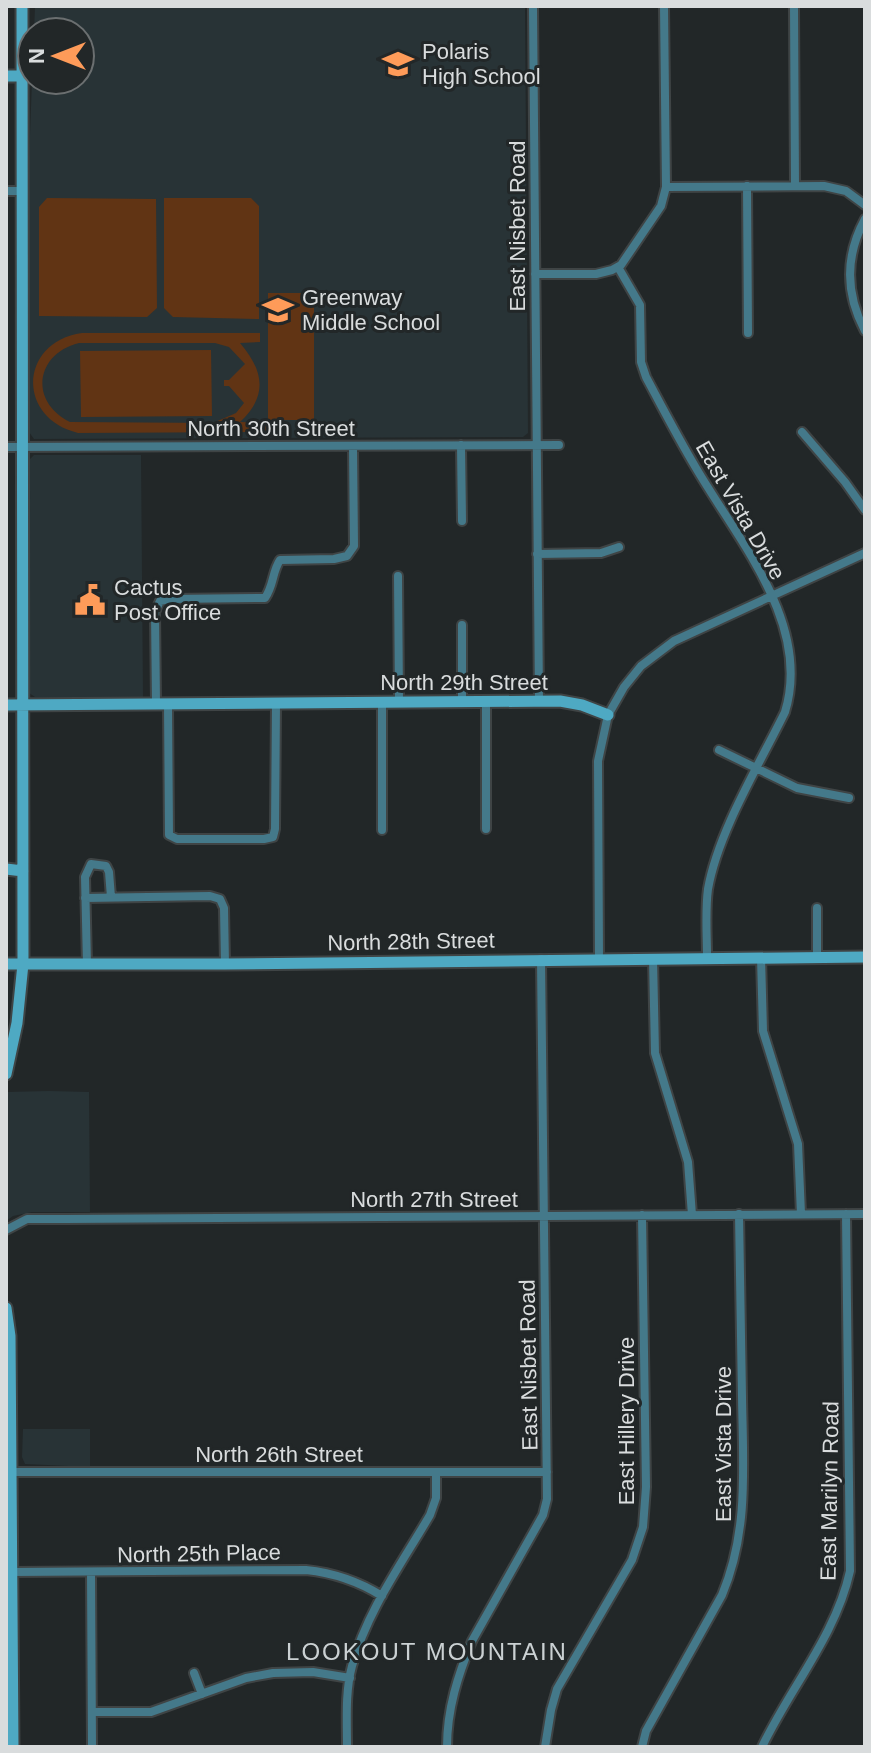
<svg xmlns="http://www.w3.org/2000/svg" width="871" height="1753" viewBox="0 0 871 1753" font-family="Helvetica,sans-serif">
<rect width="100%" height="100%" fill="#222728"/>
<path fill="#283336" d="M35,6H525L528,433L523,437L34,439L29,432L28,190L32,80H80V32H34Z
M34,455H141L143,697H35L29,693L28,461Z
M49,1091L89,1092L90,1212H32L13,1216L6,1221V1095L7,1092Z
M23,1429H90V1467L25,1464L22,1457Z"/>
<path fill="#613414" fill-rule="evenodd" d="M47,198L156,199L157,308L147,317L39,316V207Z
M164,198H251L259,206V319L173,317L164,308Z
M268,293H314V420H268Z
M82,333H260V342L240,343C263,370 269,395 240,422L266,423V432L78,433C16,418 19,342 82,333ZM79,343H215L229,347L245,364L229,380H224V386H229L244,403L236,413L213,423L70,422C29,402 35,354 79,343Z
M211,350L212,416L81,417L80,351Z"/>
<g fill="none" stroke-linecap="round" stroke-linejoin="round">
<defs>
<path id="street" d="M533,6L539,702
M794,6L795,186
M747,186L748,333
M666,187L824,186L846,191L865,205
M6,191H22
M865,219C845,256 845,293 865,331
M618,267L640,305L641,362L646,377C662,407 678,438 696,468C738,540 812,624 785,712C759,765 718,832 708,889C705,911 707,935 707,957
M535,274H596L612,270L621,265L661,206L666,187L664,6
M802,432L845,482L865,510
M461,445L462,521
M6,447L559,445
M537,554L601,553L619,547
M398,576L399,702
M382,702V830
M462,702V625
M486,702V829
M156,704L155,612L160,601L169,599L265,598C274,585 272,572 280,560L334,559L347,556L354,546L353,446
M168,704L169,835L177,839H264L273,837L275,829L276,703
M719,750L797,788L849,798
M85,898L210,896L220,899L224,908L225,964
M817,908V957
M761,957L763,1031L798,1144L801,1214
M599,958L598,761L608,715L624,687L641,666L674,641L865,553
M653,958L655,1053L688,1162L692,1215
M87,965L85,877L91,864L106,866L109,872L111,897
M6,1230L27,1219H65L865,1214
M11,1472H547
M11,1572L306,1570C335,1573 358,1581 382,1596
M91,1572L92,1747
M194,1673L202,1694
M92,1712H151L246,1678L273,1673L313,1672L350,1678
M347,1747C347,1720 345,1692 352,1666C367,1611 402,1563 430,1515L436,1498V1472
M447,1747C447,1709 458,1675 472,1641L543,1515L547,1499L541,959
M545,1747L551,1710L557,1689L632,1560L643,1527L646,1487L642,1215
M642,1747L646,1731L722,1595C749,1531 743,1465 742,1397C741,1336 740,1275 739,1214
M762,1747C790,1688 836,1635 850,1571L846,1214"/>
<path id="secondary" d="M6,76H23
M6,705L560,701L582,705L608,715
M6,869L23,871
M6,964H225L865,957
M6,1074L17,1023L23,964L22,6
M6,1308L10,1336L13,1747"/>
</defs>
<use href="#street" stroke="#3f4445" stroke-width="12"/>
<use href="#secondary" stroke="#3f4445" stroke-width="15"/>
<use href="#street" stroke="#44798a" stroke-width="8"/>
<use href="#secondary" stroke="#4ea9c3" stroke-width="11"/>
</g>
<defs>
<symbol id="school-bare" viewBox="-9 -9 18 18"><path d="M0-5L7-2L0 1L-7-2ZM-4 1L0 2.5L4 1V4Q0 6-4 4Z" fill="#fe9b59" stroke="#222728" stroke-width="2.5" paint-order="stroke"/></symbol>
<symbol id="civic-bare" viewBox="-9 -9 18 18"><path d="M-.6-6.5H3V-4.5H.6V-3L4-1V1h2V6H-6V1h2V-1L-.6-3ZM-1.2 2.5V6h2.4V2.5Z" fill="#fe9b59" stroke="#222728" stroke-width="2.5" paint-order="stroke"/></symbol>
</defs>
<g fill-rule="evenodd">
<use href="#school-bare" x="376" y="42" width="44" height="44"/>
<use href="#school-bare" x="256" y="288" width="44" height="44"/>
<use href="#civic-bare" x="68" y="578" width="44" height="44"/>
</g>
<g text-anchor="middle" stroke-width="6" stroke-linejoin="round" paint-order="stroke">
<g font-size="22" fill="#d9dcdd" stroke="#222728" text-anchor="start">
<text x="422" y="59">Polaris<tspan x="422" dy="25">High School</tspan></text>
<text x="302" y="305">Greenway<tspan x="302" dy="25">Middle School</tspan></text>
<text x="114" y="595">Cactus<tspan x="114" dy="25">Post Office</tspan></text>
</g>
<g font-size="22" fill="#d9dcdd" stroke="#222728">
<text transform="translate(517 226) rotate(-90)" y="8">East Nisbet Road</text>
<text x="271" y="436">North 30th Street</text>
<text transform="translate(741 510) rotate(60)" y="8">East Vista Drive</text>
<text x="464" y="690">North 29th Street</text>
<text transform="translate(411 941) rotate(-1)" y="8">North 28th Street</text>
<text x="434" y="1207">North 27th Street</text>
<text transform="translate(528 1365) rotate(-91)" y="8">East Nisbet Road</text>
<text transform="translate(626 1421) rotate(-90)" y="8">East Hillery Drive</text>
<text transform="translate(723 1444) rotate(-90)" y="8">East Vista Drive</text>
<text x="279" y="1462">North 26th Street</text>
<text transform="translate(829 1491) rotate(-89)" y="8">East Marilyn Road</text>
<text transform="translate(199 1553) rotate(-1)" y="8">North 25th Place</text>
</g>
<g font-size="24" letter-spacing="2" fill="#cbd1d3" stroke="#222728">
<text x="427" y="1660">LOOKOUT MOUNTAIN</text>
</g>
</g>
<rect width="871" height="1753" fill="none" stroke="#d9dcdd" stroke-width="16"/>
<g transform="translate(56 56) rotate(270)"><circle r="38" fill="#222728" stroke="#6b6f70" stroke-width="2"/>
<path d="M0-6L14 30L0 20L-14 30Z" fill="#fe9b59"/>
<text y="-12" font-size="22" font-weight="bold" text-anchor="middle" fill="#d9dcdd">N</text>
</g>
</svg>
